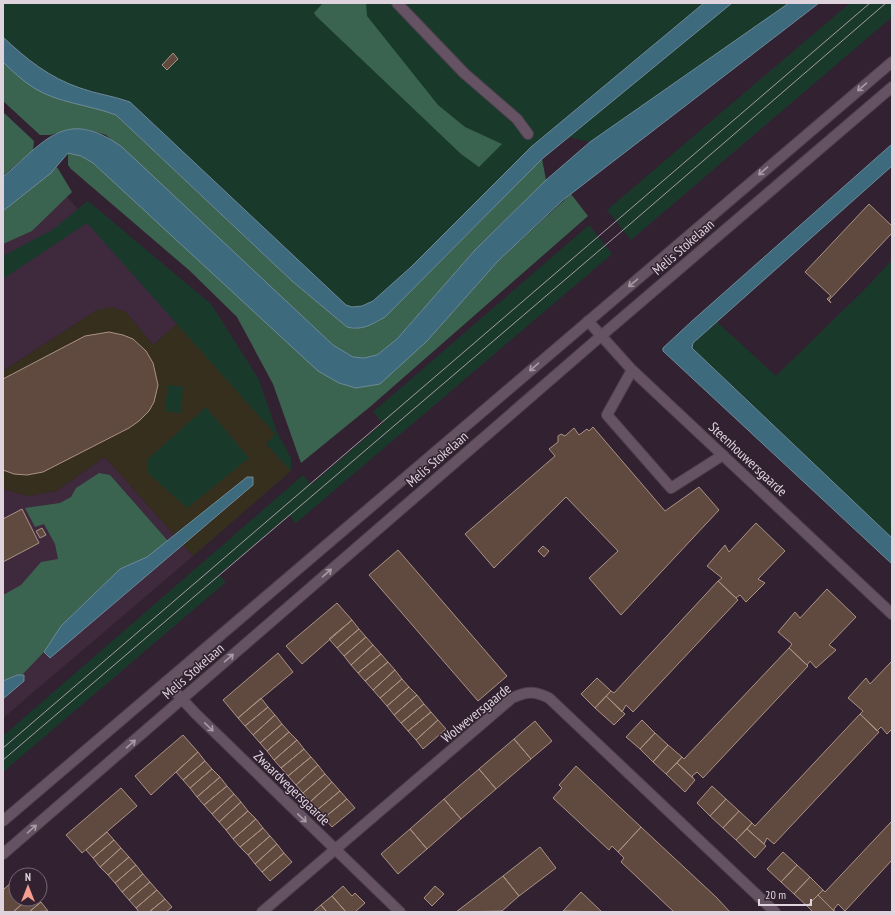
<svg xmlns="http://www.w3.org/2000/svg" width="895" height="915" viewBox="0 0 895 915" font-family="'PT Sans Narrow',sans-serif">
<rect width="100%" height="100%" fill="#322231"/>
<path fill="#3e293d" d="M60,189L178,323L153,345L126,312L97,310L3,371V244Z
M105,457L193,556L3,718V489L28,496L56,491Z"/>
<path fill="#362f1e" d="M112,307L126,312L153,345L178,323L275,434L266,444L291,471L193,556L105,457L56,491L28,496L3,489V371L97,310Z"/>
<path fill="#193a2b" d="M3,3H704L531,147L411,267L373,301L362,306L352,307L346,305L130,102C114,96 96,94 80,88C50,78 26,59 3,37Z
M732,3H789L590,142L569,137Z
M850,3H892V17L631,240L607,210Z
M88,201L211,304L258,378L277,432L291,458V471L266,444L275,434L87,223L3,279V256L52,230Z
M589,225L612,254L296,523L289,515L219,575L226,582L3,772V736L303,475L311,485L383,423L373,412Z
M892,260V538L692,348L693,343L717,322L776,376L865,289Z
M168,385L183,387L181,413L165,411Z
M206,407L249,458L187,508L148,473L147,460Z"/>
<path fill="#3b6450" d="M323,3H366L367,16L438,105L465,127L502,144L479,167L461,154L316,16L314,13Z
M3,62L9,68L61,100L103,110L116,115L292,281L347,327C362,331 372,324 385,317L542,159L546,180L475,250L397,339L377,355L364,358L353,357L333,345L106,135L86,129H70L50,135H40L3,101Z
M3,112L34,141L33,150L3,176Z
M68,153L81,156L93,163L339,383L427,341L498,261L571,194L588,216L371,406L301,463L273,384L237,317L190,271L71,169L68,165Z
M57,167L72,192L32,231L3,244V211Z
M99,473L110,475L168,541L147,558L120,569L61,626L44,652L22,675H16L3,681V595L21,585L41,562L58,559L55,544L44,524L35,527L25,508L60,503L71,497L76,488Z"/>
<path fill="#3d6a7c" stroke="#6e8a99" d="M704,3H732L542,159L385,317C372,324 363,331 347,327L292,281L116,115C90,105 58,103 34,88C23,81 12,71 3,62V37C26,59 50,78 80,88C96,94 114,96 130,102L346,305L352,307L362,306L373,301L411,267L531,147Z
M789,3H819L563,200L498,261L427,341L380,384L356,388L339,383L318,371L93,163L81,156L68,153L51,173L3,211V177C46,140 66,107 122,147L333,345L353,357L364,358L377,355L397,339L475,250L546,180L590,142Z
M892,144V166L693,343L692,348L892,538V564L663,351V348L692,321Z
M247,477H253V485L50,658L44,652L61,626L120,569L147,557Z
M17,675H24V681L3,699V681Z"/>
<path fill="#604a3f" stroke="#ab9285" d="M173,53L178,59L167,70L162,65Z
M869,204L892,226V233L829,300L831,303L827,299L831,296L805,272Z
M109,332L123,335L133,339L146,351L153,363L158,385L154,402L149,411L139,421L129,428L43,472L27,475L14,474L3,470V379L85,336Z
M593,427L665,511L699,487L719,510L621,615L589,578L618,551L566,497L494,568L465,534L555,456L549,449L558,442V436L561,434L565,436L574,428L579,435L587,429L589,431Z
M22,509L39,543L3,562V519Z
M756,523L785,551L758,579L765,583L746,602L740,595L736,598L718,581L722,578L707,566L725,545L729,552Z
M42,528L46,535L40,538L36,531Z
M543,546L549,551L544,557L538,551Z
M398,550L507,676L478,701L369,575Z
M718,581L738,600L633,712L626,705L622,712L606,696L611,691L614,693Z
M827,589L856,617L829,645L836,650L816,668L810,661L807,665L789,648L792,644L778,632L795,612L800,618Z
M337,603L352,620L302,664L286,646Z
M352,620L359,629L337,648L329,639Z
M359,629L366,637L344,656L337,648Z
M366,637L373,645L351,665L344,656Z
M373,645L381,654L358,673L351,665Z
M789,648L808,666L703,778L697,772L692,776L693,778L677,763L682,757L684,759Z
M278,653L293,672L238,718L223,700Z
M381,654L388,662L365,681L358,673Z
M892,661V729L887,734L881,727L877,731L860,714L863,711L848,698L866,678L870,684Z
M388,662L395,670L373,690L365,681Z
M395,670L402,679L380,698L373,690Z
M597,678L611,691L595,708L581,694Z
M402,679L409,687L387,706L380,698Z
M409,687L417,695L394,715L387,706Z
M417,695L424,704L401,723L394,715Z
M606,696L625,714L614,725L595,708Z
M261,698L268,707L245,726L238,718Z
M424,704L431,712L408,731L401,723Z
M268,707L275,715L253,735L245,726Z
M431,712L438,720L416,740L408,731Z
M860,714L879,732L774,844L767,838L764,844L747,829L752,823L755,826Z
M275,715L282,724L260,743L253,735Z
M438,720L446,729L423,749L416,740Z
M642,720L655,733L640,749L626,737Z
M535,721L552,741L531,759L514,739Z
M282,724L289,732L267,751L260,743Z
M289,732L297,740L274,760L267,751Z
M655,733L668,745L653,762L640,749Z
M183,735L198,752L151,795L135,776Z
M514,739L531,759L496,789L479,769Z
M297,740L304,749L281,768L274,760Z
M668,745L682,757L666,774L653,762Z
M304,749L311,757L288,776L281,768Z
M198,752L205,761L183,780L176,772Z
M311,757L318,765L296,785L288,776Z
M205,761L212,769L190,788L183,780Z
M677,763L695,780L685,792L666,774Z
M318,765L325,774L303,793L296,785Z
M576,766L641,827L618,852L612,846L609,850L553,798L562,788L559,785Z
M212,769L220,777L197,797L190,788Z
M479,769L496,789L461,819L444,799Z
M325,774L332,782L310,802L303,793Z
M220,777L227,786L204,805L197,797Z
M332,782L340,791L317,810L310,802Z
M227,786L234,794L212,814L204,805Z
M712,786L726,799L710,816L697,803Z
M121,788L137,806L82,853L66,835Z
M340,791L347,799L324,818L317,810Z
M234,794L241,802L219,822L212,814Z
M347,799L355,808L332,827L324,818Z
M444,799L461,819L427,849L410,829Z
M726,799L739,811L723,828L710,816Z
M241,802L248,811L226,830L219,822Z
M248,811L256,819L233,839L226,830Z
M739,811L752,823L736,840L723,828Z
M256,819L263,828L240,847L233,839Z
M892,821V860L845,911L838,904L834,909V911L818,895L823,890L825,892Z
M641,827L716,897L730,912H674L621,862L624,858L618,852Z
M263,828L270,836L248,855L240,847Z
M410,829L427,849L398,874L381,854Z
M747,829L766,846L755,858L736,840Z
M107,832L114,840L93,858L86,850Z
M270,836L277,844L255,864L248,855Z
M114,840L121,848L100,867L93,858Z
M277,844L284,853L262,872L255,864Z
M540,847L556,868L519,896L503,876Z
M121,848L129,857L108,875L100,867Z
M783,852L797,865L781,882L767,869Z
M284,853L292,862L270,881L262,872Z
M129,857L136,865L115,883L108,875Z
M136,865L143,874L122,892L115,883Z
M797,865L810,877L794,894L781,882Z
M143,874L150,882L129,900L122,892Z
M503,876L519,896L502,911L456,912Z
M810,877L823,890L807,906L794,894Z
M16,878V899H28L13,912H3V890Z
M150,882L157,890L136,908L129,900Z
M343,886L352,896L355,893L365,903L355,912H346L332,896Z
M435,886L444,894L432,906L424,898Z
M157,890L165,899L149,912H139L136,908Z
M581,892L602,912L563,911Z
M818,895L834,911L836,912H813L807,906Z
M332,896L346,912H327L321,905Z
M28,899H38L41,902L29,912H13Z
M165,899L172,907L166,912H149Z
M41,902L48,911L29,912Z
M321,905L327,912H313Z"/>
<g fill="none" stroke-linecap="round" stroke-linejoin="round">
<defs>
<path id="lane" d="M397,3L464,73L517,119L528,134
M632,370L607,415L671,488L723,455"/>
<path id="street" d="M588,321L632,370L892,614
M166,682L196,714L400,912
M262,912L512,698C527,691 535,691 549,698L775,912"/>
<path id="secondary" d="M3,821L892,62
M3,854L601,336L892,87"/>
</defs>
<use href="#lane" stroke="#4c3f4c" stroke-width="12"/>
<use href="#street" stroke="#4c3f4c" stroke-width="12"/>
<use href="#secondary" stroke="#4c3f4c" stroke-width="12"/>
<use href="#lane" stroke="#655364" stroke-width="10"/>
<use href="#street" stroke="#655364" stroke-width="10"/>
<use href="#secondary" stroke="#655364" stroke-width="10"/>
<path stroke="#a79ba6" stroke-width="1" d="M3,748L870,3
M3,760L615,237L886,3"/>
</g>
<defs><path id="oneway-shaft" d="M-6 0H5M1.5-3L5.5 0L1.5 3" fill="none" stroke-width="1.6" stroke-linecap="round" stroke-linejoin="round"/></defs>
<g stroke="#a89aa7">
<use href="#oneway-shaft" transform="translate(862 87) rotate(139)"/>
<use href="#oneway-shaft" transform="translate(763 171) rotate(139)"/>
<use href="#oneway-shaft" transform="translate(633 283) rotate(140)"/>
<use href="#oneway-shaft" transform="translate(534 367) rotate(139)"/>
<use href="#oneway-shaft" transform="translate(327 573) rotate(-41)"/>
<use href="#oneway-shaft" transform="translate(229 658) rotate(-41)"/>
<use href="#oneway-shaft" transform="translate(209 727) rotate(44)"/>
<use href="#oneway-shaft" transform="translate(131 744) rotate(-41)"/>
<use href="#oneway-shaft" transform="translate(302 818) rotate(44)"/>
<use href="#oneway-shaft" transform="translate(32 829) rotate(-41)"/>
</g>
<g text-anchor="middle" stroke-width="3" stroke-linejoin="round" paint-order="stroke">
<g font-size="14" fill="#dfd4de" stroke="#322231">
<text transform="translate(683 247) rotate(-41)" y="5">Melis Stokelaan</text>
<text transform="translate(437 459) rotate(-41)" y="5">Melis Stokelaan</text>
<text transform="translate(748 459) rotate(43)" y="5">Steenhouwersgaarde</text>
<text transform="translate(193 671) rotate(-41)" y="5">Melis Stokelaan</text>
<text transform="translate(476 713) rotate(-39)" y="5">Wolweversgaarde</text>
<text transform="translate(292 788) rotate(44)" y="5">Zwaardvegersgaarde</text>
</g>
</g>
<rect width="895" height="915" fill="none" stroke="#dfd4de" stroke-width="8"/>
<g transform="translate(28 887)"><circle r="19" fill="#322231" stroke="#776976"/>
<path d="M0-3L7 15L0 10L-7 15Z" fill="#f59d8e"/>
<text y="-6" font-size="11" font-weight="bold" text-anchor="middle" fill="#dfd4de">N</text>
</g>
<path d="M759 899v6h52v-6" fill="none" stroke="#dfd4de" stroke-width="2"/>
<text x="765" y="899" font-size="12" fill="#dfd4de" stroke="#322231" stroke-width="3" paint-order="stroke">20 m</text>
</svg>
